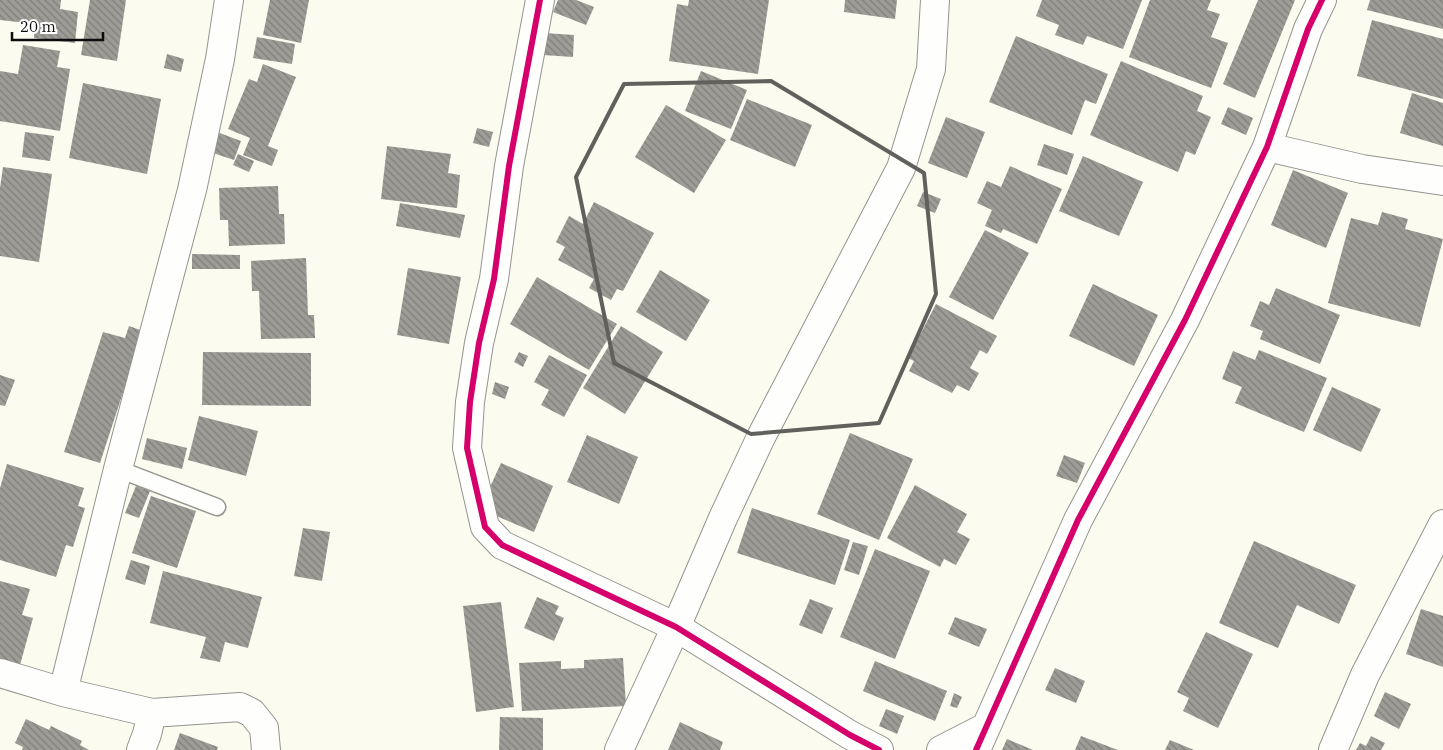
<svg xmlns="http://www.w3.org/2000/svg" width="1443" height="750" viewBox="0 0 1443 750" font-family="'IBM Plex Serif',serif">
<defs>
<pattern id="building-back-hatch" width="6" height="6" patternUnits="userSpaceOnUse" patternTransform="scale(1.25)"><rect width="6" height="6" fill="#9e9c96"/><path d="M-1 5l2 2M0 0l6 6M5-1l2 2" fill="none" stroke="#7f7e79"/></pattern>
</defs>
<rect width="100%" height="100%" fill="#fbfbf0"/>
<path fill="url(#building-back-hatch)" d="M0,0H61L60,9L78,12L75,43L34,38L35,24L0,20Z
M90,0H126L117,61L81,55Z
M270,0H309L301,43L263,35Z
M558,0H576L594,7L586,25L553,12Z
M689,0H769L758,74L669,61L677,4L688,6Z
M845,0H897L895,19L844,12Z
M1042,0H1142L1123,49L1087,36L1083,45L1055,35L1059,25L1036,16Z
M1150,0H1211L1207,10L1220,14L1211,37L1228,43L1211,88L1129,57Z
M1258,0H1295L1255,98L1223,84Z
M1370,0H1443V29L1367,10Z
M1372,20L1443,39V99L1357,76Z
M544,33L574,35L573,57L543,55Z
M1016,36L1108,74L1096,104L1085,100L1072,135L989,102Z
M257,37L295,44L292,64L253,58Z
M23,45L60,51L57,67L70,69L60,131L0,121V71L18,74Z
M167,54L184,59L181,72L164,68Z
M1121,61L1203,96L1197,111L1211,117L1195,155L1186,151L1178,172L1090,135Z
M263,64L296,77L268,146L278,150L272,166L243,155L250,138L228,129L249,79L257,82Z
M701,71L747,90L731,129L685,111Z
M83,83L161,99L147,174L69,158Z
M1412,93L1443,103V146L1400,133Z
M747,99L812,125L795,167L730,140Z
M666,105L726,140L694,193L635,157Z
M1228,107L1253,118L1246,135L1221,124Z
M946,117L985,132L967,178L928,163Z
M477,128L493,132L489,147L473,143Z
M25,132L54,136L50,161L22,157Z
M217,132L241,141L234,160L210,152Z
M1044,144L1074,154L1067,175L1037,165Z
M387,146L451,154L448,173L460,175L457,208L381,199Z
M238,154L254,161L249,172L233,165Z
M1083,156L1143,182L1119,236L1059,211Z
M1010,166L1062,189L1037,244L1003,229L1001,233L985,226L992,210L977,203L987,181L1001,187Z
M3,167L52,174L39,262L0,256V188Z
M1293,170L1348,193L1326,248L1271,225Z
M278,186L279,214H284L285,244L229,246L228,220H220L219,188Z
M923,192L941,199L935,213L917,206Z
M594,202L654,233L623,291L617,289L611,300L589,288L594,279L558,260L565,247L556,242L569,216L583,224Z
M400,203L465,215L460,238L396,226Z
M1382,212L1408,219L1405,229L1443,239L1420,327L1328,303L1351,218L1378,225Z
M985,230L1029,253L993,320L949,297Z
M192,254L240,255V269H192Z
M306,258L308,315H314L315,338L261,339L259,291H252L251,261Z
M408,268L461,277L449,344L397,335Z
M660,270L710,300L686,341L636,312Z
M537,277L617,324L589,370L510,324Z
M1093,284L1158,315L1134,366L1069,336Z
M1276,288L1340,315L1320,364L1260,339L1263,331L1250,326L1260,301L1269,305Z
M936,304L997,336L987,354L980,350L970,368L979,373L969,391L957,385L952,393L909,371L914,361L908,358Z
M129,326L143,331L100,463L64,452L103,332L125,338Z
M621,326L663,352L625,414L583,388Z
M1259,350L1327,378L1304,432L1235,403L1242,387L1222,379L1233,351L1255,360Z
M203,352L311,353V406L202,405Z
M519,352L528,356L523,367L514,362Z
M549,355L587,375L564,417L541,405L549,390L534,382Z
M0,375L15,380L5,406L0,405Z
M495,382L509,387L505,399L492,394Z
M1332,387L1381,409L1361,452L1313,430Z
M199,416L258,431L246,476L188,460Z
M850,433L913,459L879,540L817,514Z
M587,435L638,457L619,504L567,482Z
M147,438L187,448L182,469L142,459Z
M1064,455L1085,463L1077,483L1056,476Z
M501,463L553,486L534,532L480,509Z
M7,464L84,488L78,506L85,508L73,547L66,545L56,577L0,560V488Z
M915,485L967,514L957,532L970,539L956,565L944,559L940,567L887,538Z
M136,486L150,491L139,518L125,513Z
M151,496L196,511L177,568L132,553Z
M752,508L850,540L835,585L737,553Z
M303,528L330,532L322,581L294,576Z
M1254,541L1356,585L1339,624L1297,605L1278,648L1219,623Z
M853,542L868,546L859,575L844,570Z
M875,549L930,571L895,659L840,637Z
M131,560L150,566L145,585L125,579Z
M163,571L262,597L248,648L225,642L220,662L200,658L206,637L150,623Z
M0,581L30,589L22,615L33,618L20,665L0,660Z
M537,597L559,606L555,614L564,618L554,641L524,628Z
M810,599L833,608L822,634L799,625Z
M501,602L514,707L476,712L463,606Z
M1421,609L1443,616V667L1406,654Z
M955,617L987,629L979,647L948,634Z
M1206,632L1253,654L1218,728L1183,711L1189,698L1177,692Z
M623,658L626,706L522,711L519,663L561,661V669L584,668V660Z
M875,661L947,691L935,721L863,691Z
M1055,668L1085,681L1076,703L1045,690Z
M1385,692L1411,704L1399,729L1374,716Z
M954,693L962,697L957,708L950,706Z
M886,709L904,716L897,734L879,726Z
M500,717L543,718V750H499Z
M26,719L49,730L51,726L82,741L80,745L89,750H22L23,747L15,743Z
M680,722L723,742L720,750H668Z
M180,733L218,747L217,750H174Z
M1081,736L1118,750H1075Z
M1371,736L1385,743L1381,750H1356L1360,743L1366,746Z
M1007,739L1033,750H1002Z
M1170,740L1194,750H1165Z"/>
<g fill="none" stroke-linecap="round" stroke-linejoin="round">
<defs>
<path id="lane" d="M118,469L217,507"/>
<path id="street" d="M540,0L509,166L494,279L479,343L470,402L467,448L485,527L502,545L676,627L850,735L879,750
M1267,147L1362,169L1443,181
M0,673L63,692L152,713L240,707L252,713L264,728L266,750
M63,692L118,469L192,190L220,59L229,0
M141,750L147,734L152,713
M619,750L676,627L723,518L761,437L901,168L931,69L935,0
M941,750L986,727
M976,750L1078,520L1185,320L1267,147L1308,29L1322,0
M1333,750L1365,675L1443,524"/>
</defs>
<use href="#lane" stroke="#94948f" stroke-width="19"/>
<use href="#street" stroke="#94948f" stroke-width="30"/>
<use href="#lane" stroke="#fefefd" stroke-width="16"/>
<use href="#street" stroke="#fefefd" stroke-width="28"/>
<defs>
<path id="cycleway" d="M540,0L509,166L494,279L479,343L470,402L467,448L485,527L502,545L676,627L850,735L879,750
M976,750L1078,520L1185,320L1267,147L1308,29L1322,0"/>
</defs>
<use href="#cycleway" stroke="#fff" stroke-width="9"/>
<use href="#cycleway" stroke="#d6006c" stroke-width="6"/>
</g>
<path fill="none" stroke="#60605c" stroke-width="4" stroke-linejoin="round" d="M771,81L924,173L936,294L879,423L751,434L614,363L576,177L624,84Z"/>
<path d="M12 32v8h91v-8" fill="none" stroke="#0c0c0c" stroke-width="2.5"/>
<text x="20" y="32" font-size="15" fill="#0c0c0c" stroke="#ffffff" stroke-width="4" paint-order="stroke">20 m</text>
</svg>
